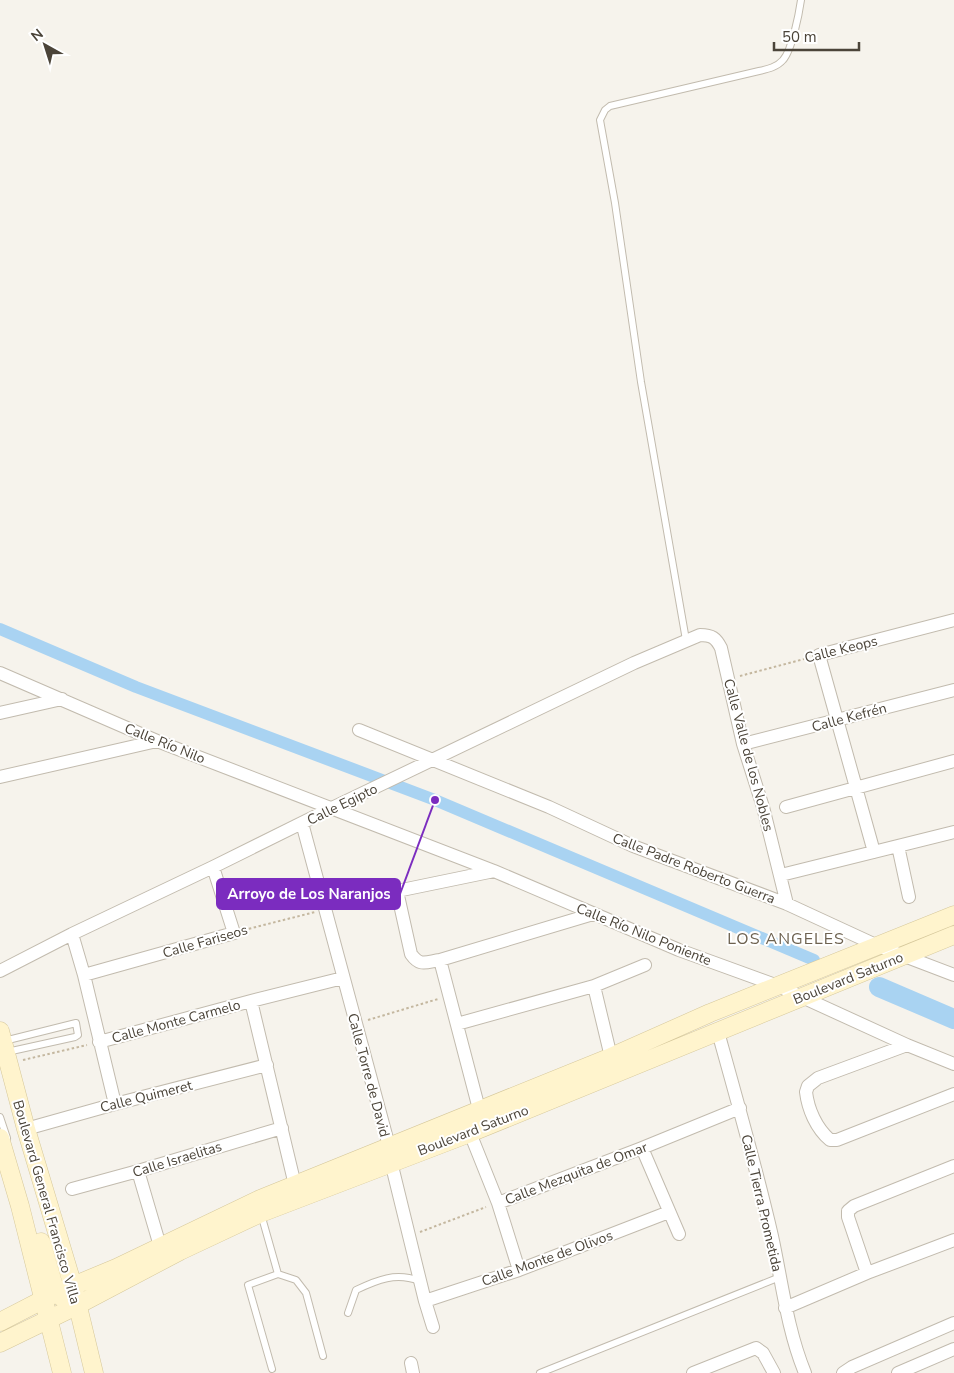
<svg xmlns="http://www.w3.org/2000/svg" width="954" height="1373" viewBox="0 0 954 1373" font-family="'Nunito Sans',sans-serif">
<rect width="100%" height="100%" fill="#f6f3ec"/>
<g fill="none" stroke-linecap="round" stroke-linejoin="round">
<path stroke="#a9d3f2" stroke-width="12" d="M0,629L136,687L435,800L814,960"/>
<path stroke="#a9d3f2" stroke-width="20" d="M879,987L954,1019"/>
<defs>
<path id="lane" d="M686,640L641,382L615,203L600,120L605,110L610,106L759,71C768,69 777,67 783,60C792,50 799,14 801,0
M4,1041L76,1023L78,1035L75,1037L7,1052
M0,1117L7,1138
M261,1214L278,1274L248,1285L272,1369
M278,1274L296,1280L306,1293L323,1356
M348,1313L356,1290C377,1280 396,1272 419,1281
M540,1373L780,1277"/>
<path id="street" d="M0,673L157,741L494,871L679,950L778,986L907,1045L954,1064
M0,713L62,699
M359,730L549,807L633,846L787,904L878,946L954,975
M743,744L954,690
M0,777L157,741
M786,807L954,761
M302,823L389,1146L391,1162L425,1301L433,1327
M898,846L909,897
M874,852L819,655L954,620
M494,871L397,891L411,954C420,967 426,962 440,960L593,914
M781,875L954,832
M72,934L84,975L115,1104
M440,960L479,1109
M0,971L72,934L213,867L332,808L634,663L700,635C712,635 716,638 721,648L743,744L763,807L787,904
M84,975L234,933L213,867
M594,986L611,1057
M251,1001L295,1185
M457,1024L594,986L645,965
M718,1032C737,1100 756,1167 772,1236C782,1282 787,1329 805,1373
M99,1042L251,1001L343,978
M907,1045L818,1078L808,1086L806,1092C808,1109 816,1128 830,1140H837L954,1094
M26,1129L115,1104L267,1065
M470,1133L498,1203L519,1270
M642,1148L679,1234
M138,1171L160,1246
M72,1189L138,1171L282,1128
M498,1203L642,1148L740,1108
M867,1273L848,1217V1211L854,1206L954,1166
M425,1301L519,1270L669,1212
M785,1308L867,1273L954,1240
M411,1363L413,1373
M693,1373L756,1348L763,1353L774,1373
M843,1373L852,1367L954,1323
M898,1373L954,1349"/>
<path id="secondary" d="M0,1031L26,1129L73,1286L94,1373
M0,1138L20,1206L62,1373
M41,1242L56,1293L65,1300
M0,1322L56,1293L116,1268L260,1199L611,1057L710,1013L954,915
M0,1343L68,1310L180,1251L261,1213L470,1133L954,935"/>
</defs>
<use href="#lane" stroke="#c2bbae" stroke-width="8"/>
<use href="#street" stroke="#c2bbae" stroke-width="14"/>
<use href="#secondary" stroke="#d6c89b" stroke-width="19"/>
<path stroke="#c4b79f" stroke-width="2" stroke-dasharray="2.5 2.5" stroke-linecap="butt" d="M740,676L808,658
M336,907L385,894
M244,930L315,912
M368,1020L438,999
M23,1060L87,1045
M420,1232L486,1207"/>
<use href="#lane" stroke="#fff" stroke-width="6"/>
<use href="#street" stroke="#fff" stroke-width="12"/>
<use href="#secondary" stroke="#fff4cd" stroke-width="18"/>
</g>
<g text-anchor="middle" stroke-width="4" stroke-linejoin="round" paint-order="stroke">
<g font-size="14" fill="#4b4439" stroke="#fff">
<text transform="translate(841 649) rotate(-14)" y="5">Calle Keops</text>
<text transform="translate(849 717) rotate(-15)" y="5">Calle Kefrén</text>
<text transform="translate(165 743) rotate(22)" y="5">Calle Río Nilo</text>
<text transform="translate(749 755) rotate(75)" y="5">Calle Valle de los Nobles</text>
<text transform="translate(342 804) rotate(-26)" y="5">Calle Egipto</text>
<text transform="translate(694 868) rotate(21)" y="5">Calle Padre Roberto Guerra</text>
<text transform="translate(644 934) rotate(22)" y="5">Calle Río Nilo Poniente</text>
<text transform="translate(205 941) rotate(-16)" y="5">Calle Fariseos</text>
<text transform="translate(848 978) rotate(-22)" y="5">Boulevard Saturno</text>
<text transform="translate(176 1021) rotate(-15)" y="5">Calle Monte Carmelo</text>
<text transform="translate(369 1075) rotate(75)" y="5">Calle Torre de David</text>
<text transform="translate(146 1096) rotate(-14)" y="5">Calle Quimeret</text>
<text transform="translate(473 1130) rotate(-21)" y="5">Boulevard Saturno</text>
<text transform="translate(177 1159) rotate(-17)" y="5">Calle Israelitas</text>
<text transform="translate(576 1173) rotate(-21)" y="5">Calle Mezquita de Omar</text>
<text transform="translate(47 1202) rotate(74)" y="5">Boulevard General Francisco Villa</text>
<text transform="translate(762 1203) rotate(77)" y="5">Calle Tierra Prometida</text>
<text transform="translate(547 1258) rotate(-20)" y="5">Calle Monte de Olivos</text>
</g>
<g font-size="16" letter-spacing="1" fill="#6e6250" stroke="#fff">
<text x="786" y="944">LOS ANGELES</text>
</g>
</g>
<path fill="none" stroke="#7b2cbf" stroke-width="2" d="M435 800L400 894"/>
<circle fill="#7b2cbf" stroke="#fff" stroke-width="2" cx="435" cy="800" r="5"/>
<rect fill="#7b2cbf" stroke="#7b2cbf" stroke-width="2" x="217" y="879" width="183" height="30" rx="5"/>
<g font-size="15" text-anchor="middle" font-weight="bold" fill="#fff">
<text x="309" y="899">Arroyo de Los Naranjos</text>
</g>
<g transform="translate(45 45) rotate(321)" stroke="#ffffff" stroke-width="4" paint-order="stroke">
<path d="M0-4L9 19L0 12L-9 19Z" fill="#4b4439"/>
<text y="-8" font-size="14" font-weight="bold" text-anchor="middle" fill="#4b4439">N</text>
</g>
<path d="M774 42v8h85v-8" fill="none" stroke="#4b4439" stroke-width="2.5"/>
<text x="782" y="42" font-size="15" fill="#4b4439" stroke="#ffffff" stroke-width="4" paint-order="stroke">50 m</text>
</svg>
